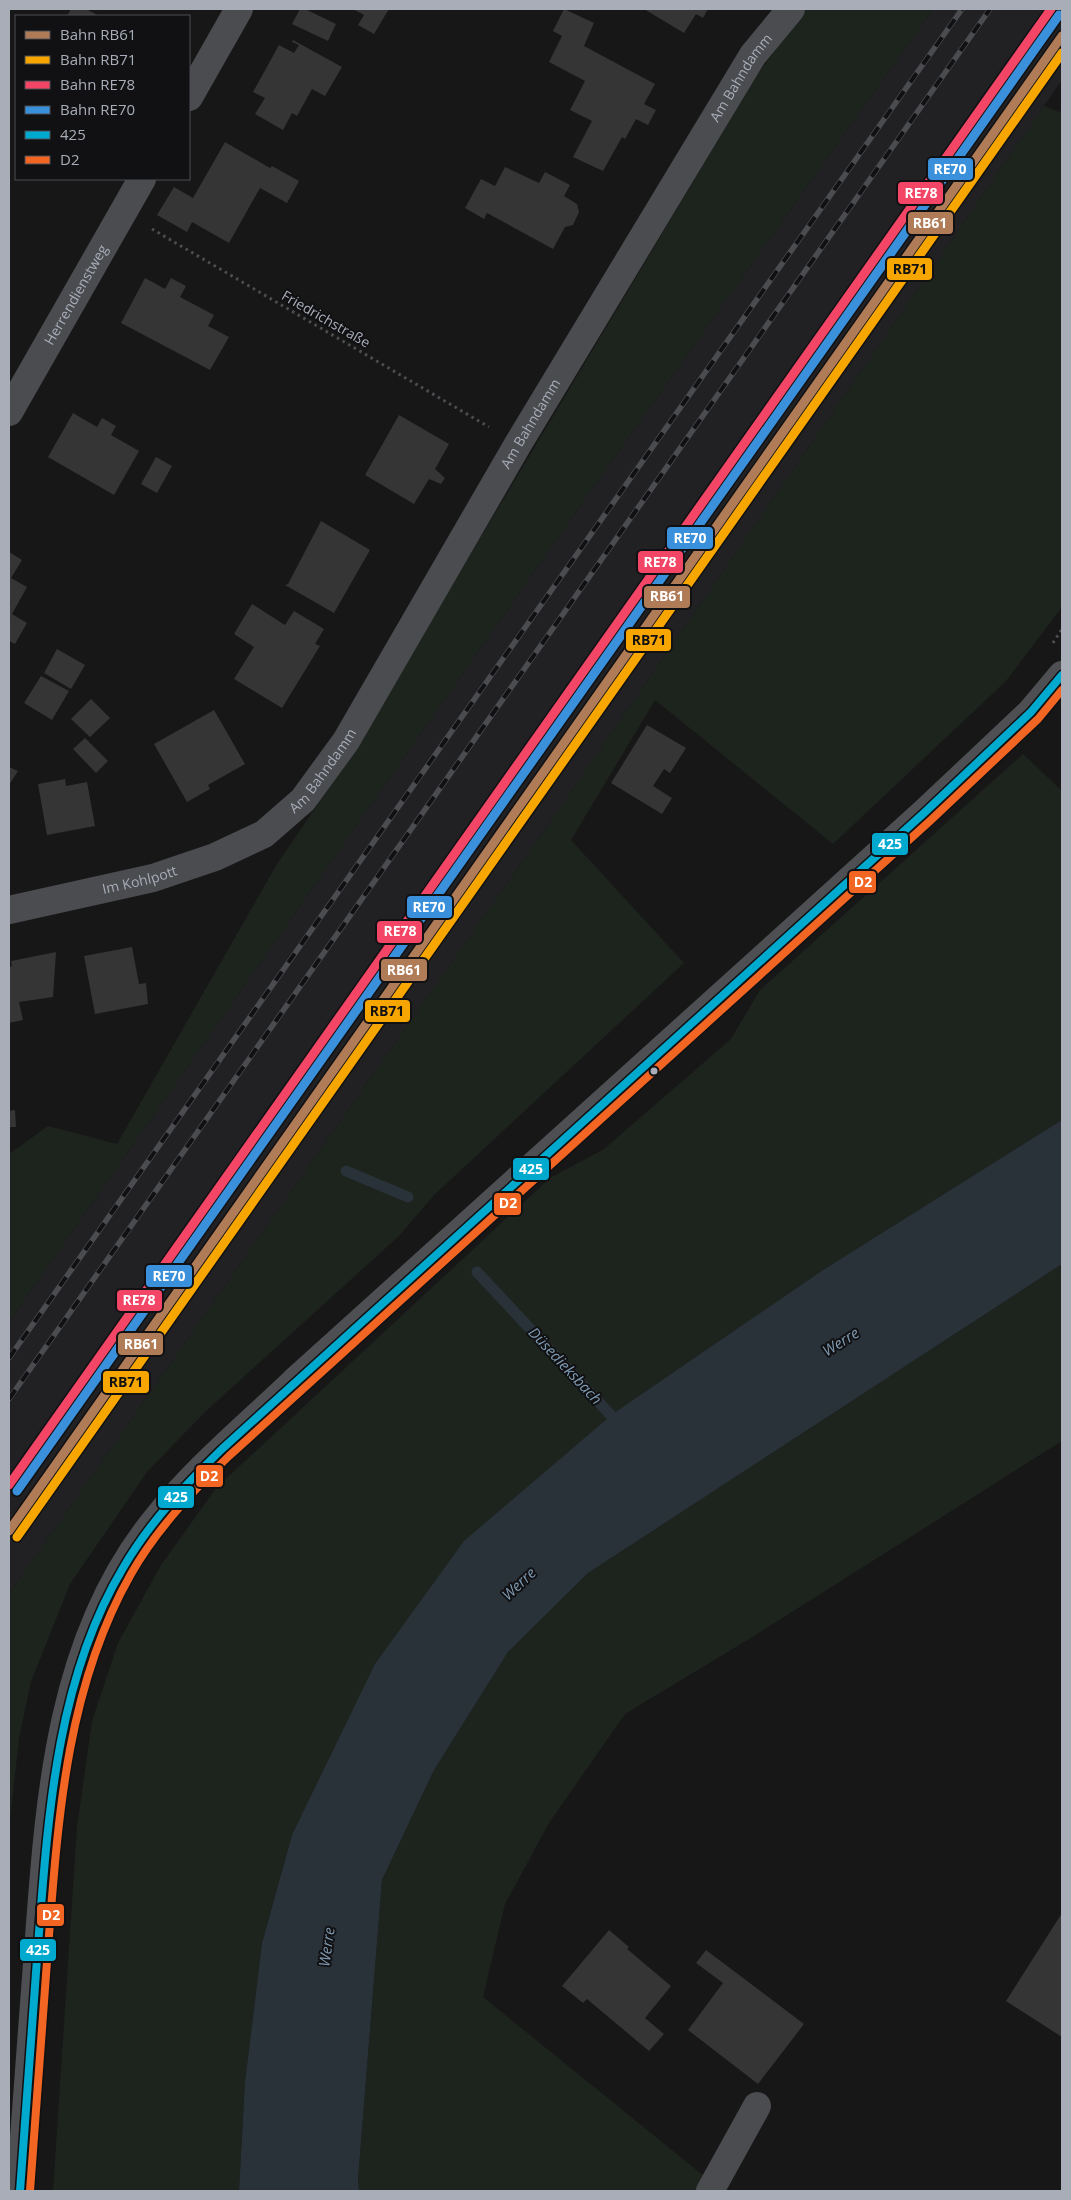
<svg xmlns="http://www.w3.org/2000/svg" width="1071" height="2200" viewBox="0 0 1071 2200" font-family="'Open Sans',sans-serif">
<rect width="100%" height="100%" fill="#171717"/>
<path fill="#212123" d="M933,9H1062V80L550,822L9,1594V1322L587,496Z"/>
<path fill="#1d241e" d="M805,9H933L587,496L9,1322V1154L48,1126L117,1144L277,864L344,766L757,75Z
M1044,106L1062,113V607L1006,681L833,844L655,700L571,840L684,963L434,1195L399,1236L205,1412L147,1472L70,1584L31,1682L19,1738L9,1829V1594L550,822Z
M1023,754L1062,791V1120L823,1270L614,1413L292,1835L262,1943L245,2082L239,2191H53L77,1827L92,1721L118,1643L161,1565L217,1487L550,1178L604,1149L731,1039L760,990Z
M1062,1264V1441L754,1636L625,1714L549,1823L505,1904L483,1997L704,2176L696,2191H359L358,2179L382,1880L434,1770L508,1652L588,1573Z"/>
<path fill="#2a3239" d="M1062,1120V1264L588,1573L508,1652L434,1770L382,1880L358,2179L359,2191H239L245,2082L262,1943L292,1835L375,1664L464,1541L614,1413L823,1270Z"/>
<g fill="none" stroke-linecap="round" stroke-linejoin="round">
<path stroke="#2a3239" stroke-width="11" d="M346,1171L408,1197
M477,1272L621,1426"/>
</g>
<path fill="#353536" d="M71,9H86L99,16H67Z
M300,9H305L336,24L328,41L292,24Z
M353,9H389L374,34L358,25L364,15Z
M564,9L594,23L584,46L655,84L644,104L656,110L648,125L636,119L625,139L622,137L603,171L573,157L592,121L570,110L585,81L549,62L562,36L553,31Z
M644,9H708L703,18L696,14L684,33Z
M293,40L342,67L325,96L312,89L297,116L292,113L283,130L255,114L265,98L253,92L279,45L294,53L299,45L292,42Z
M225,142L270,168L272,166L299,181L287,203L260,188L229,243L192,222L187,232L157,215L174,187L193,198Z
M505,167L539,183L545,172L570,185L564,196L577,204L579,212L573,225L565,227L553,249L487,213L484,219L465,208L481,179L495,186Z
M145,278L165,289L171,278L186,286L180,297L214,315L208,326L229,337L210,370L121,323Z
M73,413L97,427L102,418L116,426L111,435L139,451L114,495L48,457Z
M399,415L449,444L435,469L445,478L441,484L429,479L414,504L365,475Z
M156,457L172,466L157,493L141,484Z
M321,521L370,550L334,613L285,585L288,584Z
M9,552L22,560L11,578L27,587L12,614L27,623L15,644L9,641Z
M252,604L285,625L294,611L324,629L315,644L320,646L282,708L234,679L254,647L234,634Z
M57,649L85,665L71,689L44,673Z
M41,676L69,691L52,720L24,703Z
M91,699L110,718L90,737L71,719Z
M214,710L245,764L208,785L210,789L187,802L154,744Z
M647,725L686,748L670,773L664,769L653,786L672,798L662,814L611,783Z
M85,738L108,761L96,773L73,749Z
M9,767L18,771L9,785Z
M65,779L66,786L87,782L95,826L47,835L38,784Z
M132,947L139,984L146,983L148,1004L95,1014L84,956Z
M56,952L53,997L19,1002L23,1020L9,1023V967L12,966L11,961Z
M15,1110L16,1127H9V1111Z
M1062,1913V2037L1006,2001Z
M609,1930L629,1947L627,1949L671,1986L645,2018L664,2034L649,2051L587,1999L583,2003L562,1986Z
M706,1950L804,2024L758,2084L688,2030L723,1983L696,1963Z"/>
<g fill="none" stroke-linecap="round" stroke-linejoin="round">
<path stroke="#4d4e52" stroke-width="3" stroke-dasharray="2.5 4" stroke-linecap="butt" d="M152,229L489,427
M1053,643L1062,629"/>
<g stroke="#4b4c50" stroke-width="28">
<path d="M189,97L239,9"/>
<path id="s1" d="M9,412L142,179"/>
<path id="s2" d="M9,910L153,878L215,857L264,834L303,800L346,741L518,444L753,55L791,9"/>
<path d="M710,2191L757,2106"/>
</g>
<path stroke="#4d4f52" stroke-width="28" d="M20,2191C26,2111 32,2031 38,1950C49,1804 58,1641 155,1521C195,1470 247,1427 294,1382L924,813L1031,712L1062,675"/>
<defs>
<path id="rail" d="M9,1358L962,9
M9,1399L990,9"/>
</defs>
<use href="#rail" stroke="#4b4c4f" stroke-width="5.5"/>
<use href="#rail" stroke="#111113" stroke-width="4" stroke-dasharray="11" stroke-linecap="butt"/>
<defs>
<path id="bus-1" d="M20,2191C26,2109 32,2027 38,1945C48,1818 56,1680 123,1568C149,1523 185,1485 222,1449L924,813L1031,712L1062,675"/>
<path id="bus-2" d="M30,2191C36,2110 42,2029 48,1948C58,1820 66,1688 131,1574C156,1530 192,1492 229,1456L931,820L1038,719L1062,690"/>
</defs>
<use href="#bus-1" stroke="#111113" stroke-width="11"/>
<use href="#bus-2" stroke="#111113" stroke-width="11"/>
<use href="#bus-1" stroke="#00a9ce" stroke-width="8"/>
<use href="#bus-2" stroke="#f26522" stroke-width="8"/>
<defs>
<path id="rail-1" d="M9,1531L1062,36"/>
<path id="rail-2" d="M17,1537L1062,53"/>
<path id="rail-3" d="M9,1485L1051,9"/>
<path id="rail-4" d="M17,1491L1059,15"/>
</defs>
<use href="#rail-1" stroke="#111113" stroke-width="12"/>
<use href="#rail-2" stroke="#111113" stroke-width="12"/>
<use href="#rail-3" stroke="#111113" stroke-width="12"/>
<use href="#rail-4" stroke="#111113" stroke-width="12"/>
<use href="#rail-1" stroke="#b07c57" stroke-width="9"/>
<use href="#rail-2" stroke="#f7a600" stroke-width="9"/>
<use href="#rail-3" stroke="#f34667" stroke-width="9"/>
<use href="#rail-4" stroke="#3a90db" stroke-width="9"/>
</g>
<circle fill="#a8adb8" stroke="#111113" stroke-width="2" cx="654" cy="1071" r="4.5"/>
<g text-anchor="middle" stroke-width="4" stroke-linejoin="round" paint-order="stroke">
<g font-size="14" fill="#a8adb8" stroke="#111113">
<text dy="5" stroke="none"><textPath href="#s2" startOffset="1164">Am Bahndamm</textPath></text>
<text dy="5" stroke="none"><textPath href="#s1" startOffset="135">Herrendienstweg</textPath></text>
<text transform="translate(326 319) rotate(30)" y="5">Friedrichstraße</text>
<text dy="5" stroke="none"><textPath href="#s2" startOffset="759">Am Bahndamm</textPath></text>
<text dy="5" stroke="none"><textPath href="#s2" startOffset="354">Am Bahndamm</textPath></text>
<text dy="5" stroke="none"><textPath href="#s2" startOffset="134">Im Kohlpott</textPath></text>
</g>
<g font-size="15" font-style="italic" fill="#7f9bb3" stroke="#111113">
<text transform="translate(841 1342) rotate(-32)" y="5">Werre</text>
<text transform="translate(565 1366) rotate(47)" y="5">Düsedieksbach</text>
<text transform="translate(519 1584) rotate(-43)" y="5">Werre</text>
<text transform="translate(327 1947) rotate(-82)" y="5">Werre</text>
</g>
</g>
<g stroke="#111113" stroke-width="2">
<rect x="927" y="157" width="47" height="24" rx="5" fill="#3a90db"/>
<rect x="897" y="181" width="47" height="24" rx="5" fill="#f34667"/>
<rect x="907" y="211" width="47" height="24" rx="5" fill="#b07c57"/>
<rect x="886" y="257" width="47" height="24" rx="5" fill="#f7a600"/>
<rect x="666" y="526" width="48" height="24" rx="5" fill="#3a90db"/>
<rect x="637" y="550" width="47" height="24" rx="5" fill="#f34667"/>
<rect x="643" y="585" width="48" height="24" rx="5" fill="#b07c57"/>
<rect x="625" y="628" width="47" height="24" rx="5" fill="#f7a600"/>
<rect x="871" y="832" width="38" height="24" rx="5" fill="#00a9ce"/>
<rect x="848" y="870" width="29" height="24" rx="5" fill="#f26522"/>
<rect x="406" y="895" width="47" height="24" rx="5" fill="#3a90db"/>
<rect x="376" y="920" width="47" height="24" rx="5" fill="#f34667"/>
<rect x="380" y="958" width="48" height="24" rx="5" fill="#b07c57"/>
<rect x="364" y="999" width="47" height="24" rx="5" fill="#f7a600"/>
<rect x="512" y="1157" width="38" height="24" rx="5" fill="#00a9ce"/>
<rect x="493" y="1192" width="29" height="24" rx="5" fill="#f26522"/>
<rect x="145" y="1264" width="48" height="24" rx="5" fill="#3a90db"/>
<rect x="116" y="1289" width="47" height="23" rx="5" fill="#f34667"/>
<rect x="117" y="1332" width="47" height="24" rx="5" fill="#b07c57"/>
<rect x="102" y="1370" width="48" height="24" rx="5" fill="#f7a600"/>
<rect x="195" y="1464" width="29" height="24" rx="5" fill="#f26522"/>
<rect x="157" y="1485" width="38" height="24" rx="5" fill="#00a9ce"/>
<rect x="36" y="1903" width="29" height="24" rx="5" fill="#f26522"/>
<rect x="19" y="1938" width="38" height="24" rx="5" fill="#00a9ce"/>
</g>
<g font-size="14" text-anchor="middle" font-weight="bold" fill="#fff">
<text x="950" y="174">RE70</text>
<text x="921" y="198">RE78</text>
<text x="930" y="228">RB61</text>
<text x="690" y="543">RE70</text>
<text x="660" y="567">RE78</text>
<text x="667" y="601">RB61</text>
<text x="890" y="849">425</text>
<text x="863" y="887">D2</text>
<text x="429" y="912">RE70</text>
<text x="400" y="936">RE78</text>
<text x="404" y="975">RB61</text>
<text x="531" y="1174">425</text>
<text x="508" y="1208">D2</text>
<text x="169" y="1281">RE70</text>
<text x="139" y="1305">RE78</text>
<text x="141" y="1349">RB61</text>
<text x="209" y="1481">D2</text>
<text x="176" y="1502">425</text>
<text x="51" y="1920">D2</text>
<text x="38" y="1955">425</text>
</g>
<g font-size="14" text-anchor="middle" font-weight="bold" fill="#111">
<text x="910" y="274">RB71</text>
<text x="649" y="645">RB71</text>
<text x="387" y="1016">RB71</text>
<text x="126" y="1387">RB71</text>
</g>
<rect width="1071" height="2200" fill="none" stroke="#a8adb8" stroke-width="20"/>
<rect x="15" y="15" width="175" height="165" fill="#111113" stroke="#4d4f55"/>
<rect x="25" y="31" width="25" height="8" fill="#b07c57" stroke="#4d4f55"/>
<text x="60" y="40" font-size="15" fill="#a8adb8">Bahn RB61</text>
<rect x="25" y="56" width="25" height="8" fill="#f7a600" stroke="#4d4f55"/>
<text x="60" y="65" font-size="15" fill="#a8adb8">Bahn RB71</text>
<rect x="25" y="81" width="25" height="8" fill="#f34667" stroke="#4d4f55"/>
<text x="60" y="90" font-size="15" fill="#a8adb8">Bahn RE78</text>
<rect x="25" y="106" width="25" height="8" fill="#3a90db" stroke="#4d4f55"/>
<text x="60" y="115" font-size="15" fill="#a8adb8">Bahn RE70</text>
<rect x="25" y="131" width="25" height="8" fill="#00a9ce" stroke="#4d4f55"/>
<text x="60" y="140" font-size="15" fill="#a8adb8">425</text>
<rect x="25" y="156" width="25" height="8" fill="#f26522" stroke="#4d4f55"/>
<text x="60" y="165" font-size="15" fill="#a8adb8">D2</text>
</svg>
